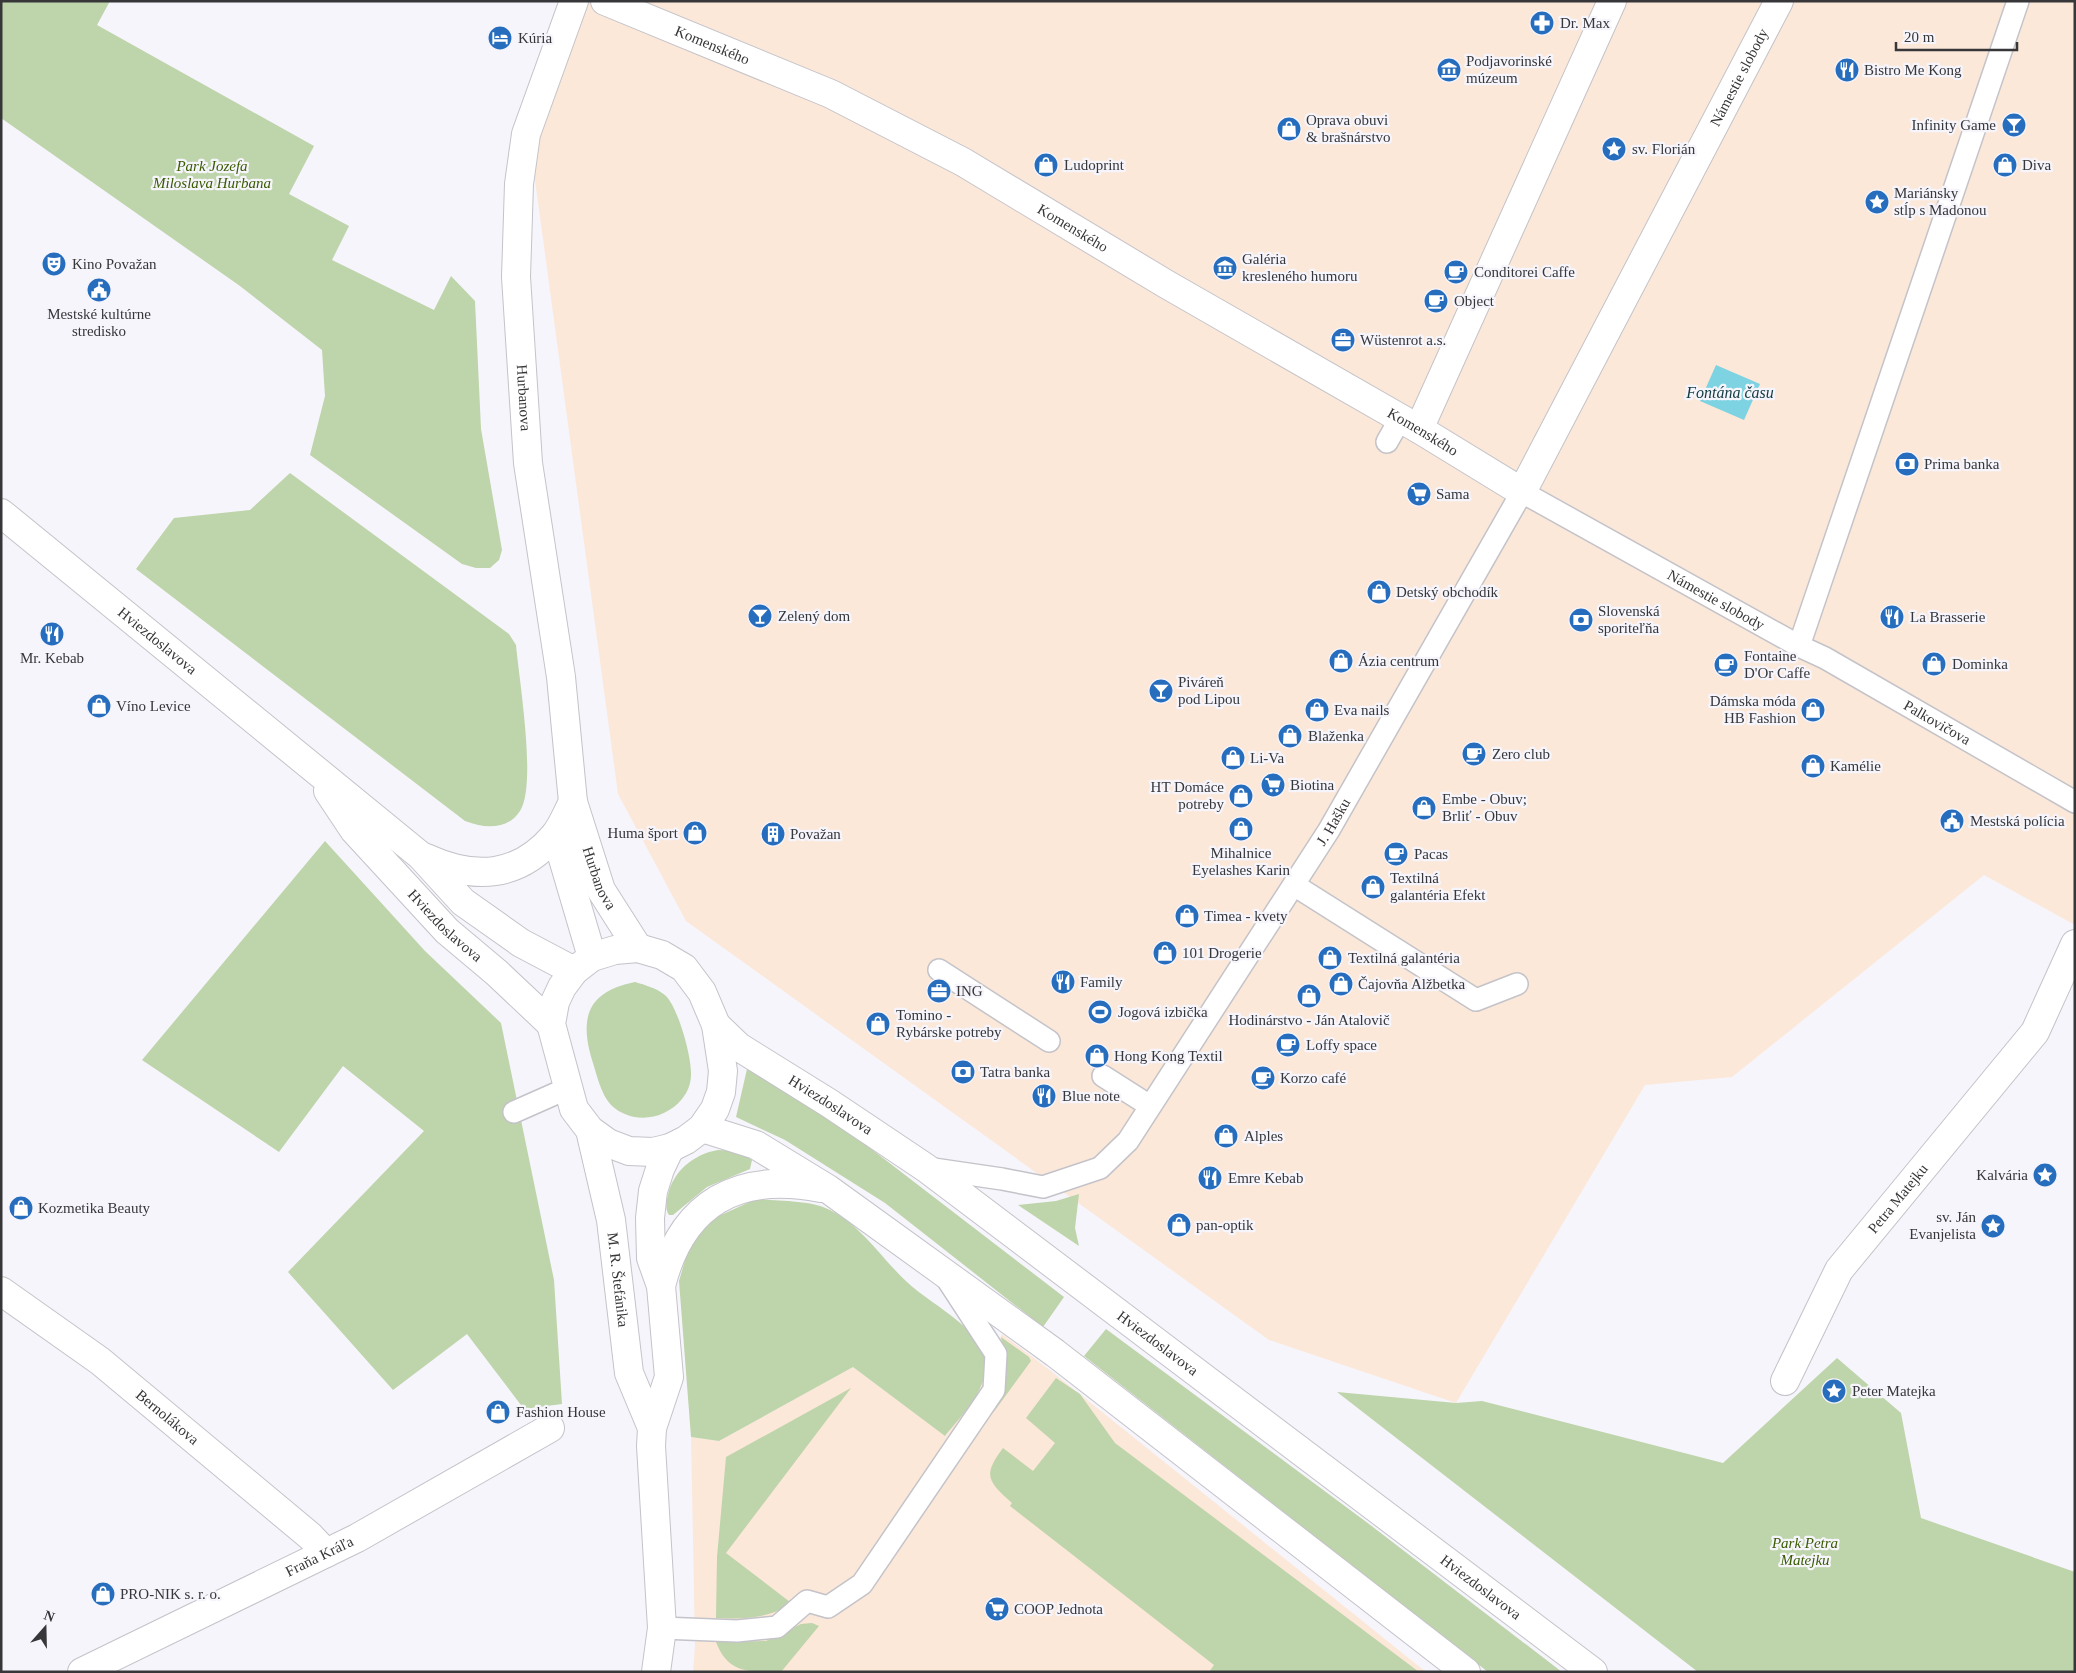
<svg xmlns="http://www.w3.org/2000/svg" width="2076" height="1673" viewBox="0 0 2076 1673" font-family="Georgia,serif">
<rect width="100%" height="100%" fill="#f6f5fc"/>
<path fill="#fce8d9" d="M579,1H2075V925L1984,875L1732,1077L1645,1085L1456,1403L1269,1340L686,921L618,794L530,143Z
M1002,1334L1051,1371L1426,1672H693L695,1645L691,1437L719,1441L853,1367L946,1436L985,1375Z"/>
<path fill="#bed4aa" d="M1,1H110L97,25L314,146L289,194L349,226L332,260L434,310L451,276L475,301L481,429L502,550L499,560L490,568H476L462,564L310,455L325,396L322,350L240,286L1,118Z
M290,473L509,634L516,645C519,679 537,785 520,811C507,831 483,828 465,821L136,569L174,518L250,510Z
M325,841L425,951L501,1023L554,1280L562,1404L524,1409L467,1334L393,1390L288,1272L424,1131L343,1066L279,1152L142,1060Z
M635,982C645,985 657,988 666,996C678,1008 692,1057 691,1075C691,1084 687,1093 682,1099C665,1120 632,1125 611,1105C601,1094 597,1076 593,1063C579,1019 586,992 635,982Z
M747,1069L840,1125L1064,1297L1043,1327L885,1203L785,1140L736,1117Z
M718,1150C730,1150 742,1153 752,1160L750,1169L707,1187L673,1215H669C665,1209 666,1202 668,1195C673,1171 694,1154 718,1150Z
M1079,1194L1075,1228L1079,1246L1018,1205L1056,1201Z
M756,1199C776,1201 812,1200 830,1210C862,1226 882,1259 907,1282C929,1303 975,1325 984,1354C993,1385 963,1414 945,1436L853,1367L719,1441L691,1437L679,1281L688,1250L708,1221Z
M1106,1329L1369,1524L1562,1672H1488L1084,1356Z
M1001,1337L1029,1357L1031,1361L993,1413L1000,1400L1007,1371Z
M1837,1358L1901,1413L1921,1518L2075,1572V1672H1698L1337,1392L1456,1403L1482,1401L1723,1463Z
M1056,1378L1080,1394L1115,1443L1419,1672H1209L1214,1665L1010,1506L1012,1503C988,1481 982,1476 1003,1448L1033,1471L1055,1443L1026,1418Z
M851,1388L726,1553L790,1602L788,1606C764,1619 743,1619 716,1618L717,1557L726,1457Z
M812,1623L819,1626L781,1672C747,1672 728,1673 716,1642L766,1641L801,1624Z"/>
<path fill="#7dd3e2" d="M1716,365L1760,384L1744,420L1700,401Z"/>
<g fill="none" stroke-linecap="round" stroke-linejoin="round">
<defs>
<g id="service">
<path d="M1387,442L1400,419"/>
<path d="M1799,646L2018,1"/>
<path d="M1294,885L1476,1000L1517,984"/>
<path d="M939,970L1049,1041"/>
<path d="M1103,1076L1150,1106"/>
<path d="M514,1112L566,1089"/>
<path id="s1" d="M927,1168L1002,1179L1043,1187L1100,1168L1128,1141L1329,830L1522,492L1799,646L1825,658L2075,802"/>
<path d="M662,1628L737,1631L777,1627L807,1601L828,1607L862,1584L994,1390L996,1354L947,1279"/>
</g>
<g id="pedestrian">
<path id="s2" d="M1522,492L1779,1"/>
</g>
<g id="minor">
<path id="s3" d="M574,1L526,134L519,184L516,277L528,463L561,677L573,802L601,890L638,948"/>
<path id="s4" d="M605,1L831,94L963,162L1166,284L1419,429L1522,492"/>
<path d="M1419,429L1612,1"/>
<path id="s5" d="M1,513L421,856L463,902L521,943L574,971"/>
<path id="s6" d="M328,791L354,830L447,931L497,973L551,1024"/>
<path d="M556,835L592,957"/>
<path d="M426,858C474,880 518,878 554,836C562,827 567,813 573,802"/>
<path id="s7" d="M716,1025L739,1047L829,1103L926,1168L1593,1672"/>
<path d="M702,1128L756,1145L828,1189L1055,1353L1466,1672"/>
<path id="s8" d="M590,1130L608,1143L629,1151L653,1152L670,1148L686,1140L702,1128L715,1109L721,1092L723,1071L716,1025L702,992L684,968L662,955L638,948L615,950L592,957L574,971L562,987L555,1002L551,1024L574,1109L590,1130L611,1220L629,1373L652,1428"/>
<path d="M661,1286C682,1202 738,1172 821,1188"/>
<path id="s9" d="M1,1291L100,1361L310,1536L326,1553"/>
<path id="s10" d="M1785,1381L1839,1270L2035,1032L2075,944"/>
<path id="s11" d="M82,1672L357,1538L550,1428"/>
<path d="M656,1672L662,1628L651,1446L652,1428L669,1377L661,1286L651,1258L650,1218L653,1191L660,1169L670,1148"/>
</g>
</defs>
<use href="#service" stroke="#c3c3c9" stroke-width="24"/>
<use href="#pedestrian" stroke="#c3c3c9" stroke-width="30"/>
<use href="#minor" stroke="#c3c3c9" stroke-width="30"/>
<use href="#service" stroke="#fff" stroke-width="21"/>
<use href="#pedestrian" stroke="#fff" stroke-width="28"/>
<use href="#minor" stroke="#fff" stroke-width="28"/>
</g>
<defs>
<symbol id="pharmacy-disc" viewBox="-11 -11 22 22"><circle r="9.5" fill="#266dbd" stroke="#f6f5fc"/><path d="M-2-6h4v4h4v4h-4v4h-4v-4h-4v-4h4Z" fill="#fff"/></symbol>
<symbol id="hotel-disc" viewBox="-11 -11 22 22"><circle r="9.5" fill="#266dbd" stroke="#f6f5fc"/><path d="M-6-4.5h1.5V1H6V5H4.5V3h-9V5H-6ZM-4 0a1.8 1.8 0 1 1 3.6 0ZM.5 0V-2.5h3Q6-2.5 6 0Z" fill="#fff"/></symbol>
<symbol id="museum-disc" viewBox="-11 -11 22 22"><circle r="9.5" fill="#266dbd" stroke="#f6f5fc"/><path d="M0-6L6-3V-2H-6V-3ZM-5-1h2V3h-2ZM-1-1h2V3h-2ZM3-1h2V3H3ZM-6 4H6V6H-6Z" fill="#fff"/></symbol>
<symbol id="restaurant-disc" viewBox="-11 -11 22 22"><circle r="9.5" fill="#266dbd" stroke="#f6f5fc"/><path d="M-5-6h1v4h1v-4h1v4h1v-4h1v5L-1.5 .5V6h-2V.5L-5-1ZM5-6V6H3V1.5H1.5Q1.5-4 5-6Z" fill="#fff"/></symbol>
<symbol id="bar-disc" viewBox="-11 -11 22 22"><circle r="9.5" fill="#266dbd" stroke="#f6f5fc"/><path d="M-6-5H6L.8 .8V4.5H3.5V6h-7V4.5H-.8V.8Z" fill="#fff"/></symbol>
<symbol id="shop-disc" viewBox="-11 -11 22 22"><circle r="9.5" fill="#266dbd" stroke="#f6f5fc"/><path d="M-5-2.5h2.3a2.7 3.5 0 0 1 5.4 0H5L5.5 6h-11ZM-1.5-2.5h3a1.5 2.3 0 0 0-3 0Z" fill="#fff"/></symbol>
<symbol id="sight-disc" viewBox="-11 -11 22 22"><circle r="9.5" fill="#266dbd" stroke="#f6f5fc"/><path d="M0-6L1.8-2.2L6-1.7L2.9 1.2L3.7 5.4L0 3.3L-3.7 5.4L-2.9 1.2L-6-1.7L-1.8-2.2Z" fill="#fff"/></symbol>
<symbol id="theatre-disc" viewBox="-11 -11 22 22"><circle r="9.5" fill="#266dbd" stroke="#f6f5fc"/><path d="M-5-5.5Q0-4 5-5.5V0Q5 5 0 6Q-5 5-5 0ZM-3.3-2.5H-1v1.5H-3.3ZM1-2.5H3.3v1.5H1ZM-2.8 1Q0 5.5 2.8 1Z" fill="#fff"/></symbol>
<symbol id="cafe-disc" viewBox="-11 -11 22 22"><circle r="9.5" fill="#266dbd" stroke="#f6f5fc"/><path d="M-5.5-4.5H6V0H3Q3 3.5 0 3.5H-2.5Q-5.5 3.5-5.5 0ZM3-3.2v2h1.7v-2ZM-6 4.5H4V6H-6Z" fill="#fff"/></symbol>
<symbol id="civic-disc" viewBox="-11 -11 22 22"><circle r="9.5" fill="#266dbd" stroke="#f6f5fc"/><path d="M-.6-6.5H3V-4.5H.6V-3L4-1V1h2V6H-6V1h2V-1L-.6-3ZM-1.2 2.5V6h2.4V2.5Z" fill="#fff"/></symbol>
<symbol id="office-disc" viewBox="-11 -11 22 22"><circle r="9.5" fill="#266dbd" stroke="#f6f5fc"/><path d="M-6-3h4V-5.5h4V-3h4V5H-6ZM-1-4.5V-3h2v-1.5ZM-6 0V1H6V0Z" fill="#fff"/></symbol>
<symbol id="bank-disc" viewBox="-11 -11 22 22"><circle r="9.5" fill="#266dbd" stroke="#f6f5fc"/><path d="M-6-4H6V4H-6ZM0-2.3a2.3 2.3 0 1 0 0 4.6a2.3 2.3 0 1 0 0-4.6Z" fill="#fff"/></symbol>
<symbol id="supermarket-disc" viewBox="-11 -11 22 22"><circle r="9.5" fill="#266dbd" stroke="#f6f5fc"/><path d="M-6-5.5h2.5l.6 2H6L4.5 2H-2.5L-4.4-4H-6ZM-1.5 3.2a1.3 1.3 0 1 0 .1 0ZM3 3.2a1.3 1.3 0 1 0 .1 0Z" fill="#fff"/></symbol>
<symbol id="building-disc" viewBox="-11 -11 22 22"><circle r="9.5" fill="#266dbd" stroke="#f6f5fc"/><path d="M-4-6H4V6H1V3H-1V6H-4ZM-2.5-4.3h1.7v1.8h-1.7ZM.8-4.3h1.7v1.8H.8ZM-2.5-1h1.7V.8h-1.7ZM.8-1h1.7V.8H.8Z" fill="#fff"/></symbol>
<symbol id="stadium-disc" viewBox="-11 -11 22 22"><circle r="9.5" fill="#266dbd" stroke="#f6f5fc"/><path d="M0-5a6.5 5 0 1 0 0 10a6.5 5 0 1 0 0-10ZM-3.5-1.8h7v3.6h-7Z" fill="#fff"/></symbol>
</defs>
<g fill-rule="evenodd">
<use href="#pharmacy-disc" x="1528" y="9" width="28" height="28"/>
<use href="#hotel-disc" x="486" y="24" width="28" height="28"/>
<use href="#museum-disc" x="1435" y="56" width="28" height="28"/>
<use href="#restaurant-disc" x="1833" y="56" width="28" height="28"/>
<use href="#bar-disc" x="2000" y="111" width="28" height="28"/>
<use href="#shop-disc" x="1275" y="115" width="28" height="28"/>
<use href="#sight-disc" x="1600" y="135" width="28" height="28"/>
<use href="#shop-disc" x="1032" y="151" width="28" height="28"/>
<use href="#shop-disc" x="1991" y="151" width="28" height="28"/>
<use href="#sight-disc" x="1863" y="188" width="28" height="28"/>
<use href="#theatre-disc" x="40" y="250" width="28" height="28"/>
<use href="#museum-disc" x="1211" y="254" width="28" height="28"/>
<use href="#cafe-disc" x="1442" y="258" width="28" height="28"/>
<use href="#civic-disc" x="85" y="276" width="28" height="28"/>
<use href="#cafe-disc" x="1422" y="287" width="28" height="28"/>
<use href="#office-disc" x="1329" y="326" width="28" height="28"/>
<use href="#bank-disc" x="1893" y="450" width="28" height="28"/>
<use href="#supermarket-disc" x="1405" y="480" width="28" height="28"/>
<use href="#shop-disc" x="1365" y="578" width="28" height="28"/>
<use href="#bar-disc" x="746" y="602" width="28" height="28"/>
<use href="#restaurant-disc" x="1878" y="603" width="28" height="28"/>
<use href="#bank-disc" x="1567" y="606" width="28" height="28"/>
<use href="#restaurant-disc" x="38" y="620" width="28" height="28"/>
<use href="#shop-disc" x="1327" y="647" width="28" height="28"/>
<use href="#shop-disc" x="1920" y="650" width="28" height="28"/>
<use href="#cafe-disc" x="1712" y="651" width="28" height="28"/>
<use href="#bar-disc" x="1147" y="677" width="28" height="28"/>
<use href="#shop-disc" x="85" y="692" width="28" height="28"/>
<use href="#shop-disc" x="1303" y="696" width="28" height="28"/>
<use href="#shop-disc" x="1799" y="696" width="28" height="28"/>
<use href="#shop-disc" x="1276" y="722" width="28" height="28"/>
<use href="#cafe-disc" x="1460" y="740" width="28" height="28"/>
<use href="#shop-disc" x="1219" y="744" width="28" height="28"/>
<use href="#shop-disc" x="1799" y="752" width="28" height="28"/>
<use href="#supermarket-disc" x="1259" y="771" width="28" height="28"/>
<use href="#shop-disc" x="1227" y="782" width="28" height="28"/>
<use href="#shop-disc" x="1410" y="794" width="28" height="28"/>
<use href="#civic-disc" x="1938" y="807" width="28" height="28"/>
<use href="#shop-disc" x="1227" y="815" width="28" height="28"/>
<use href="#shop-disc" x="681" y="819" width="28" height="28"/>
<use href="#building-disc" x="759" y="820" width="28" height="28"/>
<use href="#cafe-disc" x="1382" y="840" width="28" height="28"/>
<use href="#shop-disc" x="1359" y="873" width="28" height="28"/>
<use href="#shop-disc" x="1173" y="902" width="28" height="28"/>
<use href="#shop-disc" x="1151" y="939" width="28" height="28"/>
<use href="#shop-disc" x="1316" y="944" width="28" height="28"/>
<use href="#restaurant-disc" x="1049" y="968" width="28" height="28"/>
<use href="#shop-disc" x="1327" y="970" width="28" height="28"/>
<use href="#office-disc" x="925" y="977" width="28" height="28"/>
<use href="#shop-disc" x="1295" y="982" width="28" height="28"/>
<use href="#stadium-disc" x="1086" y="998" width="28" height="28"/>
<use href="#shop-disc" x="864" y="1010" width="28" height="28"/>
<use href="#cafe-disc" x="1274" y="1031" width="28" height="28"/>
<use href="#shop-disc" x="1083" y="1042" width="28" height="28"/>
<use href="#bank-disc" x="949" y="1058" width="28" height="28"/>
<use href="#cafe-disc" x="1249" y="1064" width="28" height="28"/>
<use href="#restaurant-disc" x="1030" y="1082" width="28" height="28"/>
<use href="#shop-disc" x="1212" y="1122" width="28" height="28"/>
<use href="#sight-disc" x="2031" y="1161" width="28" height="28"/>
<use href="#restaurant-disc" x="1196" y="1164" width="28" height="28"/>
<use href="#shop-disc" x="7" y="1194" width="28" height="28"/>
<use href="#shop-disc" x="1165" y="1211" width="28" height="28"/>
<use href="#sight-disc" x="1979" y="1212" width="28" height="28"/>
<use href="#sight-disc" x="1820" y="1377" width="28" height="28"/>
<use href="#shop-disc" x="484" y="1398" width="28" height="28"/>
<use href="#shop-disc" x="89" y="1580" width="28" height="28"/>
<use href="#supermarket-disc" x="983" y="1595" width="28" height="28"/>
</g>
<g text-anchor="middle" stroke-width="4.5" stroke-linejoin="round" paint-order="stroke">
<g font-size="15" fill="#37373a" stroke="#f6f5fc" text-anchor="start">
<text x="1560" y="28">Dr. Max</text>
<text x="518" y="43">Kúria</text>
<text x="1466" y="66">Podjavorinské<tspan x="1466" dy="17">múzeum</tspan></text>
<text x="1864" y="75">Bistro Me Kong</text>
<text x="1306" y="125">Oprava obuvi<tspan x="1306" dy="17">&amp; brašnárstvo</tspan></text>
<text x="1996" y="130" text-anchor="end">Infinity Game</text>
<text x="1632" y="154">sv. Florián</text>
<text x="1064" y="170">Ludoprint</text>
<text x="2022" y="170">Diva</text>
<text x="1894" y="198">Mariánsky<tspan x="1894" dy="17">stĺp s Madonou</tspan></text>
<text x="1242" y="264">Galéria<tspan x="1242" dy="17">kresleného humoru</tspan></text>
<text x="72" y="269">Kino Považan</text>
<text x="1474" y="277">Conditorei Caffe</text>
<text x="1454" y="306">Object</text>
<text x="99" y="319" text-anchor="middle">Mestské kultúrne<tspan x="99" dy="17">stredisko</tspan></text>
<text x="1360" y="345">Wüstenrot a.s.</text>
<text x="1924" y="469">Prima banka</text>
<text x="1436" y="499">Sama</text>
<text x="1396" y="597">Detský obchodík</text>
<text x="1598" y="616">Slovenská<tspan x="1598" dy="17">sporiteľňa</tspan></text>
<text x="778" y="621">Zelený dom</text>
<text x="1910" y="622">La Brasserie</text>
<text x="1744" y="661">Fontaine<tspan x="1744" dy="17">D'Or Caffe</tspan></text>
<text x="52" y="663" text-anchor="middle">Mr. Kebab</text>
<text x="1358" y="666">Ázia centrum</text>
<text x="1952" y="669">Dominka</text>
<text x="1178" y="687">Piváreň<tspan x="1178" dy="17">pod Lipou</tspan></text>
<text x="1796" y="706" text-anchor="end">Dámska móda<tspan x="1796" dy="17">HB Fashion</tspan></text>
<text x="116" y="711">Víno Levice</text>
<text x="1334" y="715">Eva nails</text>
<text x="1308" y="741">Blaženka</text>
<text x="1492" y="759">Zero club</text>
<text x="1250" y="763">Li-Va</text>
<text x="1830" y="771">Kamélie</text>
<text x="1290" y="790">Biotina</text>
<text x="1224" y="792" text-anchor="end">HT Domáce<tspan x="1224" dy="17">potreby</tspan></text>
<text x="1442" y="804">Embe - Obuv;<tspan x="1442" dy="17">Brliť - Obuv</tspan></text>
<text x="1970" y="826">Mestská polícia</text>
<text x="678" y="838" text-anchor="end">Huma šport</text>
<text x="790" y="839">Považan</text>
<text x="1241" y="858" text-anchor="middle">Mihalnice<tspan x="1241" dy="17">Eyelashes Karin</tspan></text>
<text x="1414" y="859">Pacas</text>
<text x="1390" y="883">Textilná<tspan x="1390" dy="17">galantéria Efekt</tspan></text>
<text x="1204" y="921">Timea - kvety</text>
<text x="1182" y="958">101 Drogerie</text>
<text x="1348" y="963">Textilná galantéria</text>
<text x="1080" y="987">Family</text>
<text x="1358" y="989">Čajovňa Alžbetka</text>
<text x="956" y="996">ING</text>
<text x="1118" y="1017">Jogová izbička</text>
<text x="896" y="1020">Tomino -<tspan x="896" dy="17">Rybárske potreby</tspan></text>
<text x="1309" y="1025" text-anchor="middle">Hodinárstvo - Ján Atalovič</text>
<text x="1306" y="1050">Loffy space</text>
<text x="1114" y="1061">Hong Kong Textil</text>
<text x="980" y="1077">Tatra banka</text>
<text x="1280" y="1083">Korzo café</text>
<text x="1062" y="1101">Blue note</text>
<text x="1244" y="1141">Alples</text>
<text x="2028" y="1180" text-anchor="end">Kalvária</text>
<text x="1228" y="1183">Emre Kebab</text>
<text x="38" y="1213">Kozmetika Beauty</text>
<text x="1976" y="1222" text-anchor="end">sv. Ján<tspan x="1976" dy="17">Evanjelista</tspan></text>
<text x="1196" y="1230">pan-optik</text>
<text x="1852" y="1396">Peter Matejka</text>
<text x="516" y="1417">Fashion House</text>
<text x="120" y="1599">PRO-NIK s. r. o.</text>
<text x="1014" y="1614">COOP Jednota</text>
</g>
<g font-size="15" fill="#37373a" stroke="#f6f5fc">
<text dy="5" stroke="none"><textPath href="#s4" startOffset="116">Komenského</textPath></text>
<text dy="5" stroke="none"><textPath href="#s2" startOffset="468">Námestie slobody</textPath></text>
<text dy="5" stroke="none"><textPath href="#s4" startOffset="521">Komenského</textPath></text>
<text dy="5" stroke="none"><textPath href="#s3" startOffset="406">Hurbanova</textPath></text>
<text dy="5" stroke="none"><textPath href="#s4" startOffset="926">Komenského</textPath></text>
<text dy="5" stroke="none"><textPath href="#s1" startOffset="1198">Námestie slobody</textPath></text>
<text dy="5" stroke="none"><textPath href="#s5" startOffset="202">Hviezdoslavova</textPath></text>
<text dy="5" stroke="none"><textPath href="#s1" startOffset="1451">Palkovičova</textPath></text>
<text dy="5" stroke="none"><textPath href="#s1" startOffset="596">J. Hašku</textPath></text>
<text dy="5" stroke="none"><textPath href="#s3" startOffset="894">Hurbanova</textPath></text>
<text dy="5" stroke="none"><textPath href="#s6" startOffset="179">Hviezdoslavova</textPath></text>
<text dy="5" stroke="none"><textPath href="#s7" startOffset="140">Hviezdoslavova</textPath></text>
<text dy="5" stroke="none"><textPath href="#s10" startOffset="216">Petra Matejku</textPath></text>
<text dy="5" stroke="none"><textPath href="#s8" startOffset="745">M. R. Štefánika</textPath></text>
<text dy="5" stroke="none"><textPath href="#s7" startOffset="545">Hviezdoslavova</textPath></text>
<text dy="5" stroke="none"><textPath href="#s9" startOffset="209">Bernolákova</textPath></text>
<text dy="5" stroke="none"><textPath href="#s11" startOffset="264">Fraňa Kráľa</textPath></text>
<text dy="5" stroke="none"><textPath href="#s7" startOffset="950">Hviezdoslavova</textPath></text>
</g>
<g font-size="15" font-style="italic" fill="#395b01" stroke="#f6f5fc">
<text x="212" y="171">Park Jozefa<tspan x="212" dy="17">Miloslava Hurbana</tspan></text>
<text x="1805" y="1548">Park Petra<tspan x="1805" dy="17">Matejku</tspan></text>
</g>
<g font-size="16" font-style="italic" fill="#113a41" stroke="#f6f5fc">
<text x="1730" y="398">Fontána času</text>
</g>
</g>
<rect width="2076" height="1673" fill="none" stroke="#37373a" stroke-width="5"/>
<g transform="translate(45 1628) rotate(20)" stroke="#f6f5fc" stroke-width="4" paint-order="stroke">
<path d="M0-4L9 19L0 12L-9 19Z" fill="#37373a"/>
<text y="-8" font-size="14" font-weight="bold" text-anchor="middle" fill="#37373a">N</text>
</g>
<path d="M1896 42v8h121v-8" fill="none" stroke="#37373a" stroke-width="2.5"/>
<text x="1904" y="42" font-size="15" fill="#37373a" stroke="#f6f5fc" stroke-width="4" paint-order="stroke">20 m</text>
</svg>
